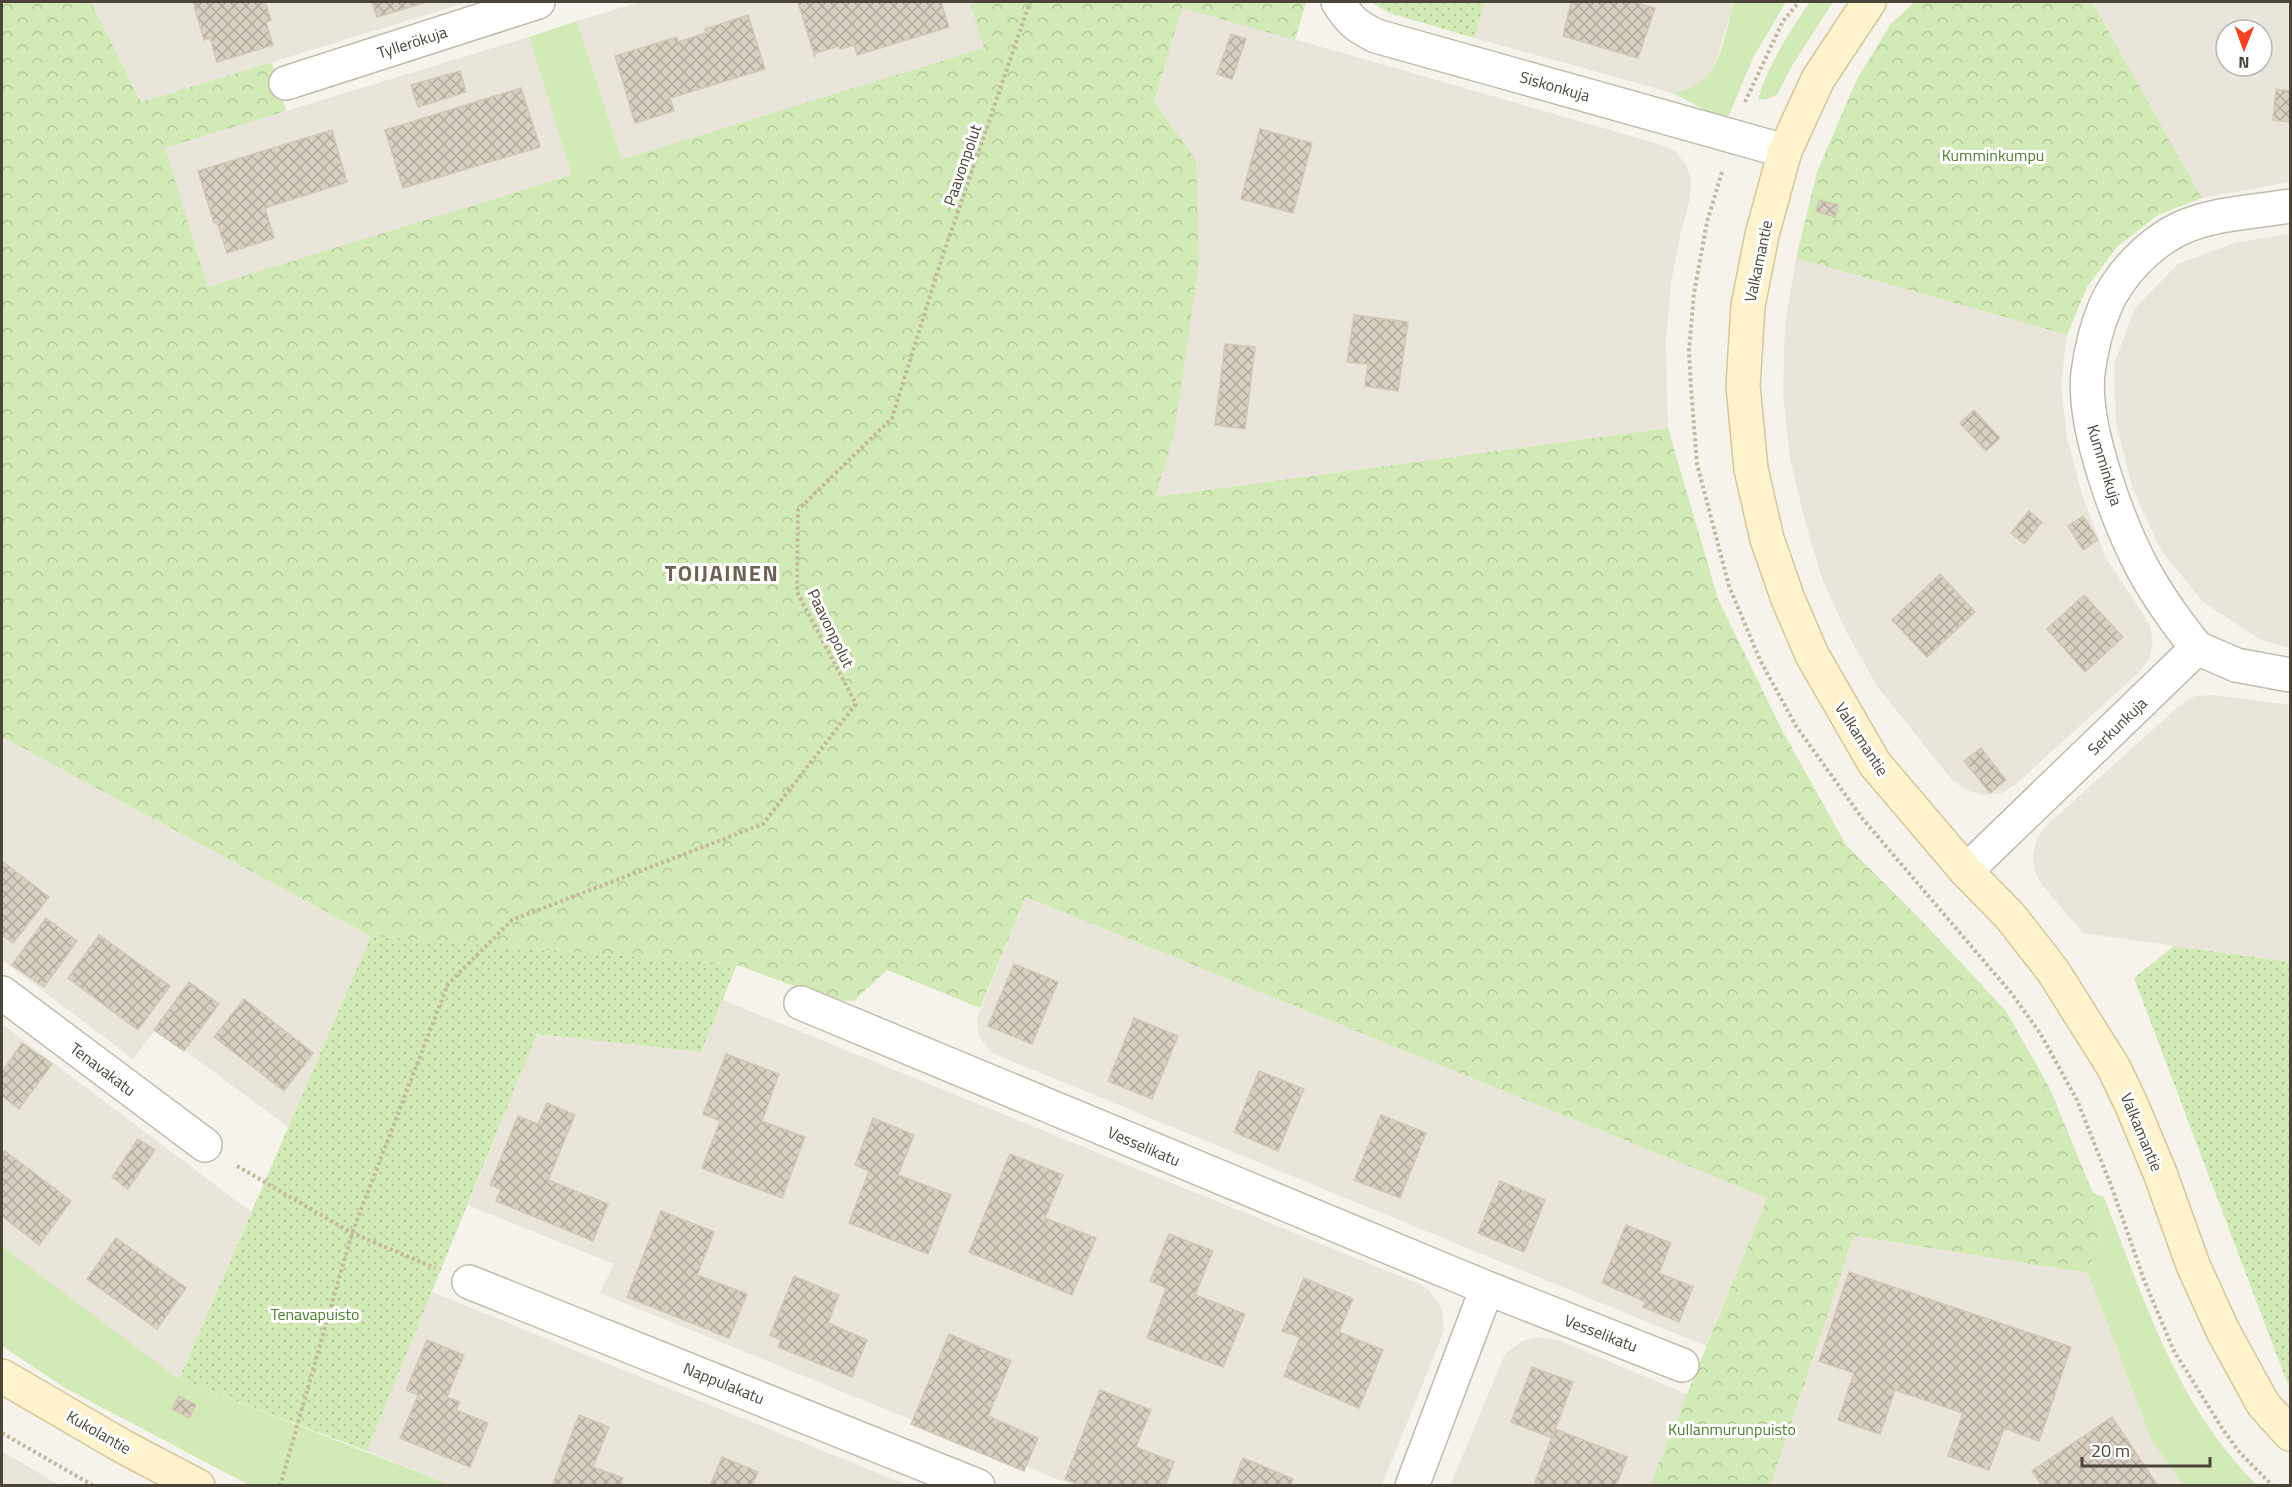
<svg xmlns="http://www.w3.org/2000/svg" width="2292" height="1487" viewBox="0 0 2292 1487" font-family="'Titillium Web',sans-serif">
<defs>
<pattern id="forest-crowns" width="20" height="18" patternUnits="userSpaceOnUse" patternTransform="scale(1.5)"><rect width="20" height="18" fill="#d2eab5"/><path d="M2 6a3 3 0 1 1 6 0M12 15a3 3 0 1 1 6 0" fill="none" stroke="#b6ca9c"/></pattern>
<pattern id="park-dots" width="8" height="8" patternUnits="userSpaceOnUse" patternTransform="scale(1.5)"><rect width="8" height="8" fill="#d2eab5"/><path d="M2 2h.1M6 6h.1" fill="none" stroke="#b6ca9c" stroke-width="1.8" stroke-linecap="round"/></pattern>
<pattern id="building-cross-hatch" width="8" height="8" patternUnits="userSpaceOnUse" patternTransform="scale(1.5)"><rect width="8" height="8" fill="#d8cfc1"/><path d="M0 0l8 8M0 8l8-8" fill="none" stroke="#b1aa9e"/></pattern>
</defs>
<rect width="100%" height="100%" fill="#f6f3ec"/>
<path fill="#eae5da" fill-rule="evenodd" d="M91,2H468L141,102Z
M640,2H970L985,48L622,161L577,21Z
M1485,2H1734L1716,62L1711,73L1702,83L1688,90L1673,93L1474,38Z
M2092,2H2290V182L2202,198ZM2226,30H2262V66H2226Z
M1182,7L1659,144L1675,151L1686,165L1691,180L1690,199L1680,236L1671,284L1666,341L1668,428L1154,497L1174,435L1154,102Z
M529,37L572,176L208,287L165,148Z
M2290,234V648L2261,640L2203,602L2160,549L2132,486L2116,424L2114,364L2135,308L2178,264L2234,243Z
M1796,258L2067,335L2061,386L2067,437L2083,498L2106,558L2142,612L2150,626L2153,643L2149,659L2138,673L2016,784L2002,793L1983,795L1966,790L1952,780L1877,686L1848,635L1823,581L1806,525L1790,459L1783,392L1785,324Z
M2214,695L2290,705V962L2083,933L2043,886L2035,872L2033,855L2037,838L2047,825L2179,706L2195,696Z
M2,737L371,936L288,1127L156,1029L133,1059L2,960Z
M1026,897L1767,1198L1706,1346L992,1053L979,1037L977,1018Z
M723,1000L1417,1283L1429,1290L1442,1309L1444,1331L1382,1485H1072L600,1293L614,1264L468,1205L537,1034L701,1052Z
M2,1024L251,1212L179,1379L2,1246Z
M1854,1236L2088,1273L2152,1441L2183,1485L1771,1486Z
M432,1292L907,1485H451L367,1451Z
M1539,1337L1558,1340L1687,1394L1650,1485L1450,1486L1505,1354L1522,1341Z
M2,1451L59,1485H2Z"/>
<path fill="#d2eab5" d="M1734,2H1786L1753,58L1729,115L1722,119L1673,93C1722,85 1722,42 1734,2Z
M1810,2H1833L1790,69L1777,95L1764,100L1758,99C1769,63 1789,32 1810,2Z
M577,21L622,161L572,176L529,37Z
M2093,1193L2104,1197C2136,1279 2163,1363 2215,1436C2227,1453 2242,1469 2256,1485H2183L2152,1441L2088,1273L2099,1237Z
M2,1246L179,1379L451,1485H249L65,1388L2,1346Z"/>
<path fill="url(#forest-crowns)" d="M2,2H91L141,102L272,62L286,111L165,148L208,287L984,48L970,2H1306L1295,40L1182,8L1154,102L1196,160L1199,262L1174,435L1155,497L1668,428L1718,599L1782,730L1846,845L1923,922L2006,1011L2050,1089L2093,1193L2099,1237L2088,1273L1854,1236L1771,1485H1650L1767,1198L1026,897L980,1008L887,970L854,1001L832,1000L737,965L371,936L2,737Z
M1914,2H2092L2202,198L2158,215L2117,247L2087,287L2067,335L1796,258L1817,172L1857,79L1890,25Z"/>
<path fill="url(#park-dots)" d="M1371,2H1485L1474,38L1389,13Z
M371,936L737,965L701,1052L537,1034L367,1451L179,1379Z
M2174,946L2290,962V1386L2288,1385L2134,978Z"/>
<path fill="url(#building-cross-hatch)" stroke="#d3c7b4" stroke-width="1.5" d="M193,2H265L271,20L266,22L273,45L217,62L210,38L204,40Z
M372,2H427L377,17Z
M798,2H941L949,27L857,55L854,45L840,49L839,46L815,53V57Z
M1571,2H1634L1655,8L1638,58L1563,36Z
M748,15L765,69L670,98L674,111L635,123L615,56L677,37L678,42L706,33L705,29Z
M1231,34L1246,39L1232,79L1217,74Z
M460,71L466,92L418,107L411,85Z
M521,88L540,147L403,188L385,130Z
M2276,89L2290,91V122L2273,120Z
M1260,129L1312,143L1293,213L1241,199Z
M332,130L347,182L265,208L274,238L227,253L217,222L214,223L198,171Z
M1819,200L1838,205L1835,217L1816,211Z
M1354,315L1408,322L1398,391L1365,386L1368,364L1347,362Z
M1225,344L1255,347L1245,429L1215,425Z
M1974,410L2000,438L1986,451L1960,423Z
M2029,511L2042,522L2024,544L2011,533Z
M2083,516L2098,540L2083,550L2068,526Z
M1940,574L1975,612L1927,657L1892,620Z
M2084,595L2123,637L2085,672L2047,629Z
M1981,748L2006,780L1990,793L1964,761Z
M2,861L49,897L13,943L2,935Z
M46,918L77,941L44,987L12,965Z
M99,935L170,986L138,1030L68,978Z
M1014,964L1058,982L1032,1044L988,1026Z
M189,982L219,1004L184,1051L154,1030Z
M244,999L313,1053L284,1091L214,1037Z
M1134,1018L1178,1036L1152,1099L1108,1081Z
M22,1043L52,1064L19,1109L2,1096V1072Z
M726,1054L779,1074L762,1121L805,1137L782,1198L702,1168L720,1121L703,1114Z
M1259,1071L1304,1089L1278,1151L1234,1132Z
M547,1103L575,1115L548,1180L608,1204L593,1241L496,1201L501,1189L490,1185L518,1116L538,1124Z
M1381,1115L1426,1133L1400,1198L1354,1180Z
M873,1118L914,1135L898,1175L951,1195L928,1254L849,1223L869,1171L855,1165Z
M138,1139L155,1150L128,1189L112,1177Z
M5,1151L71,1201L39,1245L2,1216V1155Z
M1010,1154L1063,1175L1045,1218L1096,1238L1072,1295L969,1252Z
M1500,1181L1545,1200L1524,1252L1478,1233Z
M661,1211L714,1232L697,1275L747,1294L729,1338L627,1297Z
M1626,1225L1671,1243L1659,1273L1693,1287L1679,1322L1643,1307L1646,1302L1602,1283Z
M1169,1234L1213,1251L1195,1295L1245,1314L1223,1367L1147,1338L1166,1288L1150,1281Z
M116,1238L186,1288L157,1329L87,1279Z
M1849,1272L2071,1347L2039,1441L2004,1428L1989,1470L1948,1456L1963,1413L1895,1390L1880,1434L1838,1420L1854,1373L1819,1361Z
M794,1276L839,1295L828,1323L867,1340L852,1377L778,1347L781,1340L770,1335Z
M1304,1278L1353,1299L1339,1332L1383,1350L1359,1408L1284,1376L1300,1337L1282,1331Z
M949,1334L1011,1361L988,1416L1038,1438L1024,1471L911,1424Z
M427,1340L464,1355L447,1397L460,1402L456,1410L488,1423L470,1467L400,1438L418,1395L406,1390Z
M1532,1367L1573,1382L1552,1438L1511,1422Z
M1100,1390L1151,1410L1136,1447L1174,1462L1165,1486H1082L1065,1479Z
M179,1396L196,1405L189,1418L172,1409Z
M579,1415L609,1427L593,1467L623,1478L620,1486H552Z
M2112,1417L2158,1486H2042L2032,1471Z
M1555,1429L1627,1457L1616,1486H1545L1535,1482Z
M722,1457L758,1472L752,1486H710Z
M1243,1458L1293,1479L1290,1486H1232Z"/>
<g fill="none" stroke-linecap="round" stroke-linejoin="round">
<defs>
<path id="street" d="M1338,2C1350,21 1356,26 1376,36L1785,151
M286,83L538,2
M2197,648C2177,623 2158,597 2143,569C2118,522 2082,426 2088,373C2091,350 2096,328 2105,307C2118,276 2148,244 2179,229C2213,213 2254,212 2290,206
M1966,871L2197,648L2236,665L2290,675
M2,993L205,1145
M801,1003L1487,1288L1412,1486
M469,1282L978,1486
M1487,1288L1682,1365"/>
<path id="secondary" d="M1869,2L1818,79L1785,151L1762,235L1748,306L1743,386L1751,469L1767,539L1788,599L1812,655L1875,764L1966,871L2010,916L2053,971L2114,1068L2132,1106L2160,1173L2193,1265L2223,1331L2263,1404L2290,1434
M2,1376L122,1446L198,1486"/>
</defs>
<use href="#street" stroke="#c2bbae" stroke-width="36"/>
<use href="#secondary" stroke="#d6c79b" stroke-width="36"/>
<path stroke="#c4b79f" stroke-width="4" stroke-dasharray="3 3" stroke-linecap="butt" d="M1745,102L1783,21L1799,2
M1722,172L1707,222L1694,293L1689,351L1691,388L1697,464L1729,586L1760,660L1796,726L1862,818L2012,994L2040,1033L2077,1100L2112,1188L2144,1280L2174,1351L2222,1428L2240,1453L2273,1486
M237,1166L352,1233L435,1268
M2,1433L94,1486
M280,1486L352,1233L448,984L512,920L763,824L856,704L797,592L798,510L892,418L941,261L1030,2"/>
<use href="#street" stroke="#fff" stroke-width="33"/>
<use href="#secondary" stroke="#fff3cd" stroke-width="33"/>
</g>
<g text-anchor="middle" stroke-width="6" stroke-linejoin="round" paint-order="stroke">
<g font-size="16" fill="#4b4439" stroke="#fff">
<text transform="translate(412 42) rotate(-18)" y="6">Tyllerökuja</text>
<text transform="translate(1555 86) rotate(16)" y="6">Siskonkuja</text>
<text transform="translate(962 165) rotate(-71)" y="6">Paavonpolut</text>
<text transform="translate(1758 261) rotate(-78)" y="6">Valkamantie</text>
<text transform="translate(2105 465) rotate(73)" y="6">Kumminkuja</text>
<text transform="translate(831 628) rotate(64)" y="6">Paavonpolut</text>
<text transform="translate(2117 726) rotate(-44)" y="6">Serkunkuja</text>
<text transform="translate(1862 739) rotate(57)" y="6">Valkamantie</text>
<text transform="translate(103 1069) rotate(37)" y="6">Tenavakatu</text>
<text transform="translate(2142 1132) rotate(67)" y="6">Valkamantie</text>
<text transform="translate(1144 1146) rotate(23)" y="6">Vesselikatu</text>
<text transform="translate(1601 1333) rotate(21)" y="6">Vesselikatu</text>
<text transform="translate(724 1383) rotate(22)" y="6">Nappulakatu</text>
<text transform="translate(99 1432) rotate(30)" y="6">Kukolantie</text>
</g>
<g font-size="16" fill="#4a7f2a" stroke="#fff">
<text x="1993" y="161">Kumminkumpu</text>
<text x="315" y="1320">Tenavapuisto</text>
<text x="1732" y="1435">Kullanmurunpuisto</text>
</g>
<g font-size="22" font-weight="bold" letter-spacing="1.5" fill="#6e6250" stroke="#fff">
<text x="722" y="581">TOIJAINEN</text>
</g>
</g>
<rect width="2292" height="1487" fill="none" stroke="#4b4439" stroke-width="6"/>
<g transform="translate(2244 48) rotate(181)"><circle r="28" fill="#ffffff" stroke="#b7b4b0" stroke-width="1.5"/>
<path d="M0-4.5L10 22L0 15L-10 22Z" fill="#fc3f1d"/>
<text y="-9" font-size="16" font-weight="bold" text-anchor="middle" fill="#4b4439">N</text>
</g>
<path d="M2082 1457v9h128v-9" fill="none" stroke="#4b4439" stroke-width="3"/>
<text x="2091" y="1457" font-size="18" fill="#4b4439" stroke="#ffffff" stroke-width="4.5" paint-order="stroke">20 m</text>
</svg>
